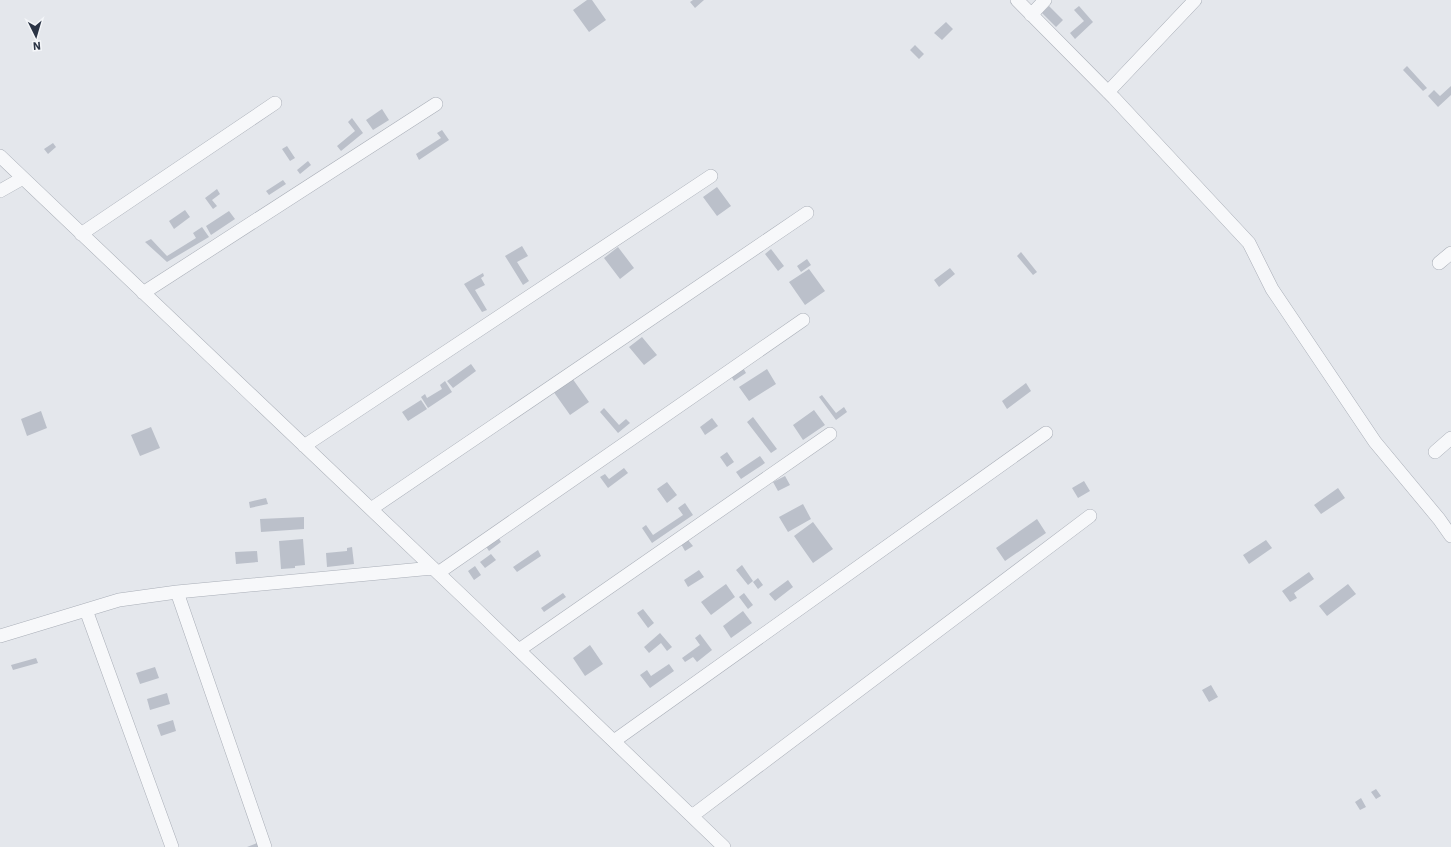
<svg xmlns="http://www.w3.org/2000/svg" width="1451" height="847" viewBox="0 0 1451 847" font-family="'IBM Plex Sans',sans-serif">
<rect width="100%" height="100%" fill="#e4e7ec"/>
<path fill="#bbc0ca" d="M587,0H592L606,20L589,32L573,10Z
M693,0H704L695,8L690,2Z
M1049,6L1063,20L1056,27L1042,13Z
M1079,6L1093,22L1075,39L1070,33L1084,21L1074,10Z
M946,22L953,29L942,40L934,33Z
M915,45L924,54L919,59L910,50Z
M1407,66L1427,88L1423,91L1403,70Z
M1451,86V95L1438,107L1428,96L1434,90L1440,96Z
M382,109L389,120L373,130L366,120Z
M352,118L363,133L341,151L337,146L355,131L348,122Z
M442,130L449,140L419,160L416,154L441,138L437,133Z
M53,143L56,147L48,154L44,149Z
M287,146L295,158L290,161L282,149Z
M308,161L311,165L300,174L297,170Z
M283,180L286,184L269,195L266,191Z
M717,187L731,206L717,216L703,197Z
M217,189L220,194L212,200L217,206L213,209L205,198Z
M185,210L190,217L174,229L169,221Z
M229,211L235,219L211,235L206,226Z
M202,227L209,237L167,262L145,242L151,239L167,256L196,238L193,233Z
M522,246L528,256L517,262L529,281L523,285L505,256Z
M618,247L634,268L620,279L604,258Z
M771,249L784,266L778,271L765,254Z
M1021,252L1037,272L1033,275L1017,256Z
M807,259L811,265L801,272L797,266Z
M950,268L955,274L939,287L934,280Z
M809,269L825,291L805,305L789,282Z
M483,273L484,276L481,278L485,285L475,290L487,310L482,312L464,284Z
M642,337L657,355L644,365L629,347Z
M471,364L476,371L453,388L447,381Z
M742,366L746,373L734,381L730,374Z
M767,369L776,384L749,401L739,387Z
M572,378L589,402L570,415L553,391Z
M445,381L452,392L428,408L421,397L425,394L427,398L442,389L440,385Z
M1026,383L1031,391L1007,409L1002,401Z
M822,395L836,413L844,407L847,412L836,420L819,397Z
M421,400L427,409L408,421L402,412Z
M604,408L619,425L626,419L630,423L618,433L600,412Z
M814,410L825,425L803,440L793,425Z
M41,411L47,428L27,436L21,419Z
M753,417L777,449L771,453L747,422Z
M712,418L718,426L705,435L700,427Z
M151,427L160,448L140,456L131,435Z
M727,452L734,462L727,467L720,457Z
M760,456L765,463L741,479L736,472Z
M624,468L628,473L608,488L600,477L605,474L609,479Z
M785,476L790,485L778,491L773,482Z
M1084,481L1090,491L1078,498L1072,488Z
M667,482L677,495L667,503L657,489Z
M1338,488L1345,498L1321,514L1314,505Z
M266,498L268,504L250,508L249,502Z
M685,503L693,515L652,543L642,528L646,525L653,535L683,515L678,508Z
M803,504L811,519L788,532L779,517Z
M304,517V529L261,532L260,519Z
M1037,519L1046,533L1005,561L996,548Z
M813,522L833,549L813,563L794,536Z
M498,537L501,542L489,551L485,545Z
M303,539L305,565L295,566V568L281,569L279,541Z
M688,540L693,546L685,551L681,544Z
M1266,540L1272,548L1249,564L1243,555Z
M352,547L354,564L327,567L326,553L347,551V548Z
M538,550L541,556L517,572L513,567Z
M257,551L258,562L236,564L235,552Z
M491,554L496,560L485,568L480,562Z
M742,565L753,581L748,585L736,570Z
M475,566L481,575L474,580L468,571Z
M699,570L704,577L688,587L684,580Z
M1309,572L1314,579L1294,593L1297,598L1290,602L1282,591Z
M758,578L763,585L758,589L753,582Z
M788,580L793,587L775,601L769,594Z
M726,584L735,597L711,615L701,602Z
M1348,584L1356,594L1327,616L1319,606Z
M563,593L566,597L544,612L541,608Z
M744,593L753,605L748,609L739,597Z
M643,609L654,623L648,628L637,613Z
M743,611L752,623L731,638L723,626Z
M660,633L672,647L667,651L661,643L649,653L644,647Z
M700,634L712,650L697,662L693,657L685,662L682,658L700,645L695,638Z
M590,645L603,664L585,676L573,658Z
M36,658L38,663L13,670L11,665Z
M669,664L674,671L650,688L640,675L647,670L651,676Z
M155,667L159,678L140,684L136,673Z
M1211,685L1218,697L1209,702L1202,690Z
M167,693L170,704L150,710L147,699Z
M173,720L176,731L161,736L157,725Z
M1376,789L1381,796L1376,799L1371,792Z
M1361,798L1366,807L1360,810L1355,802Z
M257,843L258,847H247Z"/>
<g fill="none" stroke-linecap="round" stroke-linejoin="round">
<defs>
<path id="street" d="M1017,0L1114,98L1249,243L1272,289L1375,442L1439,519L1451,536
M1031,15L1045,0
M1108,92L1195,0
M0,156L477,610L724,847
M0,191L23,178
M81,234L275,103
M1439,263L1451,253
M143,293L436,104
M304,446L711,176
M1435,452L1451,438
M371,509L807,213
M438,573L803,320
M177,592L265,847
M86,610L172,847
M0,636L119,600L177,592L433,568
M519,650L830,434
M614,741L1046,433
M692,816L1090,516"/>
</defs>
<use href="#street" stroke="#a9aeb7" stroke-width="14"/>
<use href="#street" stroke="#f7f8fa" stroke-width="13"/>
</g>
<g transform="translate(36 36) rotate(175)" stroke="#f4f6f9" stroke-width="3" paint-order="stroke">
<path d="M0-3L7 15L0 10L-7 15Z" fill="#2b3445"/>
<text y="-6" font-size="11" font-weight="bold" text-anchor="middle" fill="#2b3445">N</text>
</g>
</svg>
